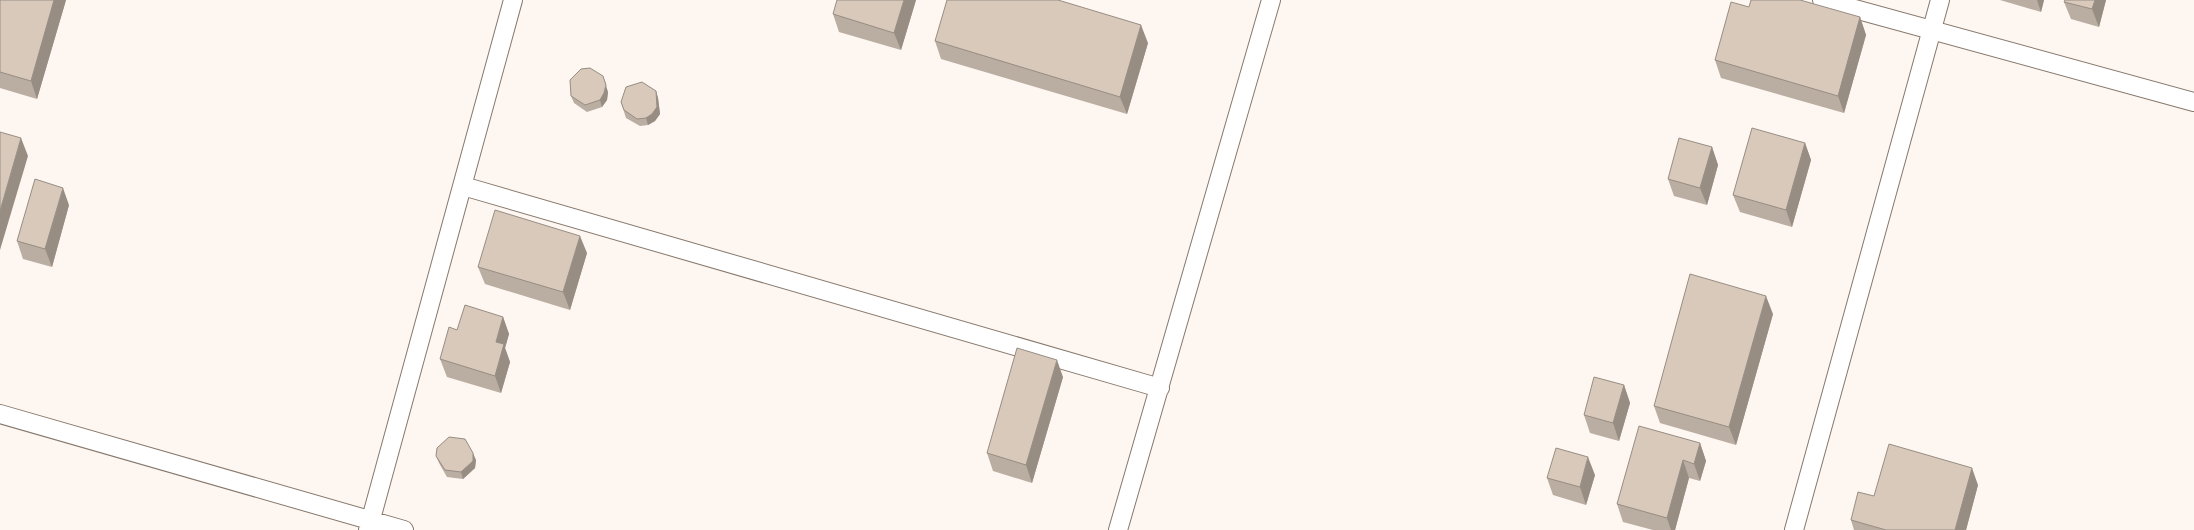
<svg xmlns="http://www.w3.org/2000/svg" width="2194" height="530" viewBox="0 0 2194 530" font-family="Rubik,sans-serif">
<rect width="100%" height="100%" fill="#fdf6f1"/>
<g fill="none" stroke-linecap="round" stroke-linejoin="round">
<defs>
<path id="service" d="M1822,0L2194,102
M463,186L1160,388
M0,414L404,530
M368,530L513,0
M1118,530L1271,0
M1794,530L1940,0"/>
</defs>
<use href="#service" stroke="#87786c" stroke-width="20"/>
<use href="#service" stroke="#fff" stroke-width="18"/>
</g>
<path fill="#baada1" d="M0,0H66L37,99L0,88Z
M916,0L901,50L839,32L833,14Z
M2000,0H2044L2041,12Z
M2065,0H2106L2099,27L2071,19L2064,2Z
M1749,7L1860,17L1866,35L1844,113L1721,78L1715,60Z
M935,41L1148,43L1127,114L941,59Z
M656,91L658,98L660,114L655,121L648,125L640,126L626,118L621,102Z
M608,92L607,100L602,107L587,112L574,103L571,96Z
M1805,143L1811,160L1792,227L1740,212L1733,195Z
M1712,147L1718,165L1707,205L1674,196L1668,179Z
M69,205L52,267L23,259L17,241Z
M587,253L570,310L485,284L478,267Z
M1773,314L1736,445L1660,423L1654,406Z
M503,317L509,334L505,348L510,362L501,393L447,377L440,359L457,330Z
M1063,377L1032,483L993,471L987,453Z
M1624,385L1630,403L1619,441L1590,433L1584,415Z
M1700,443L1706,461L1700,481L1689,478L1675,530H1653L1623,522L1617,504Z
M436,456L476,460L475,468L463,479L447,477L439,463Z
M1595,475L1586,505L1553,495L1547,478Z
M1978,485L1966,530H1854L1851,520L1874,496Z"/>
<path fill="#978d83" d="M54,0H66L37,99L31,81Z
M904,0H916L901,50L894,33Z
M2037,0H2044L2041,12Z
M2095,0H2106L2099,27L2092,9Z
M1860,17L1866,35L1844,113L1838,96Z
M1141,25L1148,43L1127,114L1120,97Z
M603,76L608,92L607,100L602,107L600,100Z
M656,91L658,98L660,114L655,121L648,125L646,118Z
M21,138L28,156L0,250V211Z
M1805,143L1811,160L1792,227L1786,210Z
M1712,147L1718,165L1707,205L1700,188Z
M63,188L69,205L52,267L45,249Z
M580,236L587,253L570,310L563,292Z
M1766,296L1773,314L1736,445L1729,427Z
M503,317L509,334L505,348L510,362L501,393L495,376L496,342Z
M1057,360L1063,377L1032,483L1026,465Z
M1624,385L1630,403L1619,441L1613,423Z
M1700,443L1706,461L1700,481L1694,464Z
M473,453L476,460L475,468L463,479L461,472Z
M1588,457L1595,475L1586,505L1580,487Z
M1683,460L1689,478L1675,530H1671L1667,518Z
M1972,468L1978,485L1966,530H1955Z"/>
<path fill="#d8c9bb" stroke="#978d83" d="M0,0H54L31,81L0,72Z
M837,0H904L894,33L833,14Z
M947,0H1058L1141,25L1120,97L935,41Z
M1751,0H1800L1860,17L1838,96L1715,60L1731,2L1749,7Z
M2065,0H2095L2092,9L2064,2Z
M590,68L603,76L606,85L604,93L600,100L585,105L571,96L570,80L581,69Z
M642,82L656,91L657,107L652,114L646,118L637,119L624,110L621,102L626,87Z
M1752,128L1805,143L1786,210L1733,195Z
M0,132L21,138L0,211Z
M1679,138L1712,147L1700,188L1668,179Z
M35,179L63,188L45,249L17,241Z
M495,210L580,236L563,292L478,267Z
M1690,274L1766,296L1729,427L1654,406Z
M465,305L503,317L496,342L504,344L495,376L440,359L449,327L457,330Z
M1017,348L1057,360L1026,465L987,453Z
M1594,377L1624,385L1613,423L1584,415Z
M1639,426L1700,443L1694,464L1683,460L1667,518L1617,504Z
M449,437L465,439L473,453V461L461,472L445,470L436,456L437,448Z
M1889,444L1972,468L1955,530H1886L1851,520L1858,492L1874,496Z
M1556,448L1588,457L1580,487L1547,478Z"/>
</svg>
